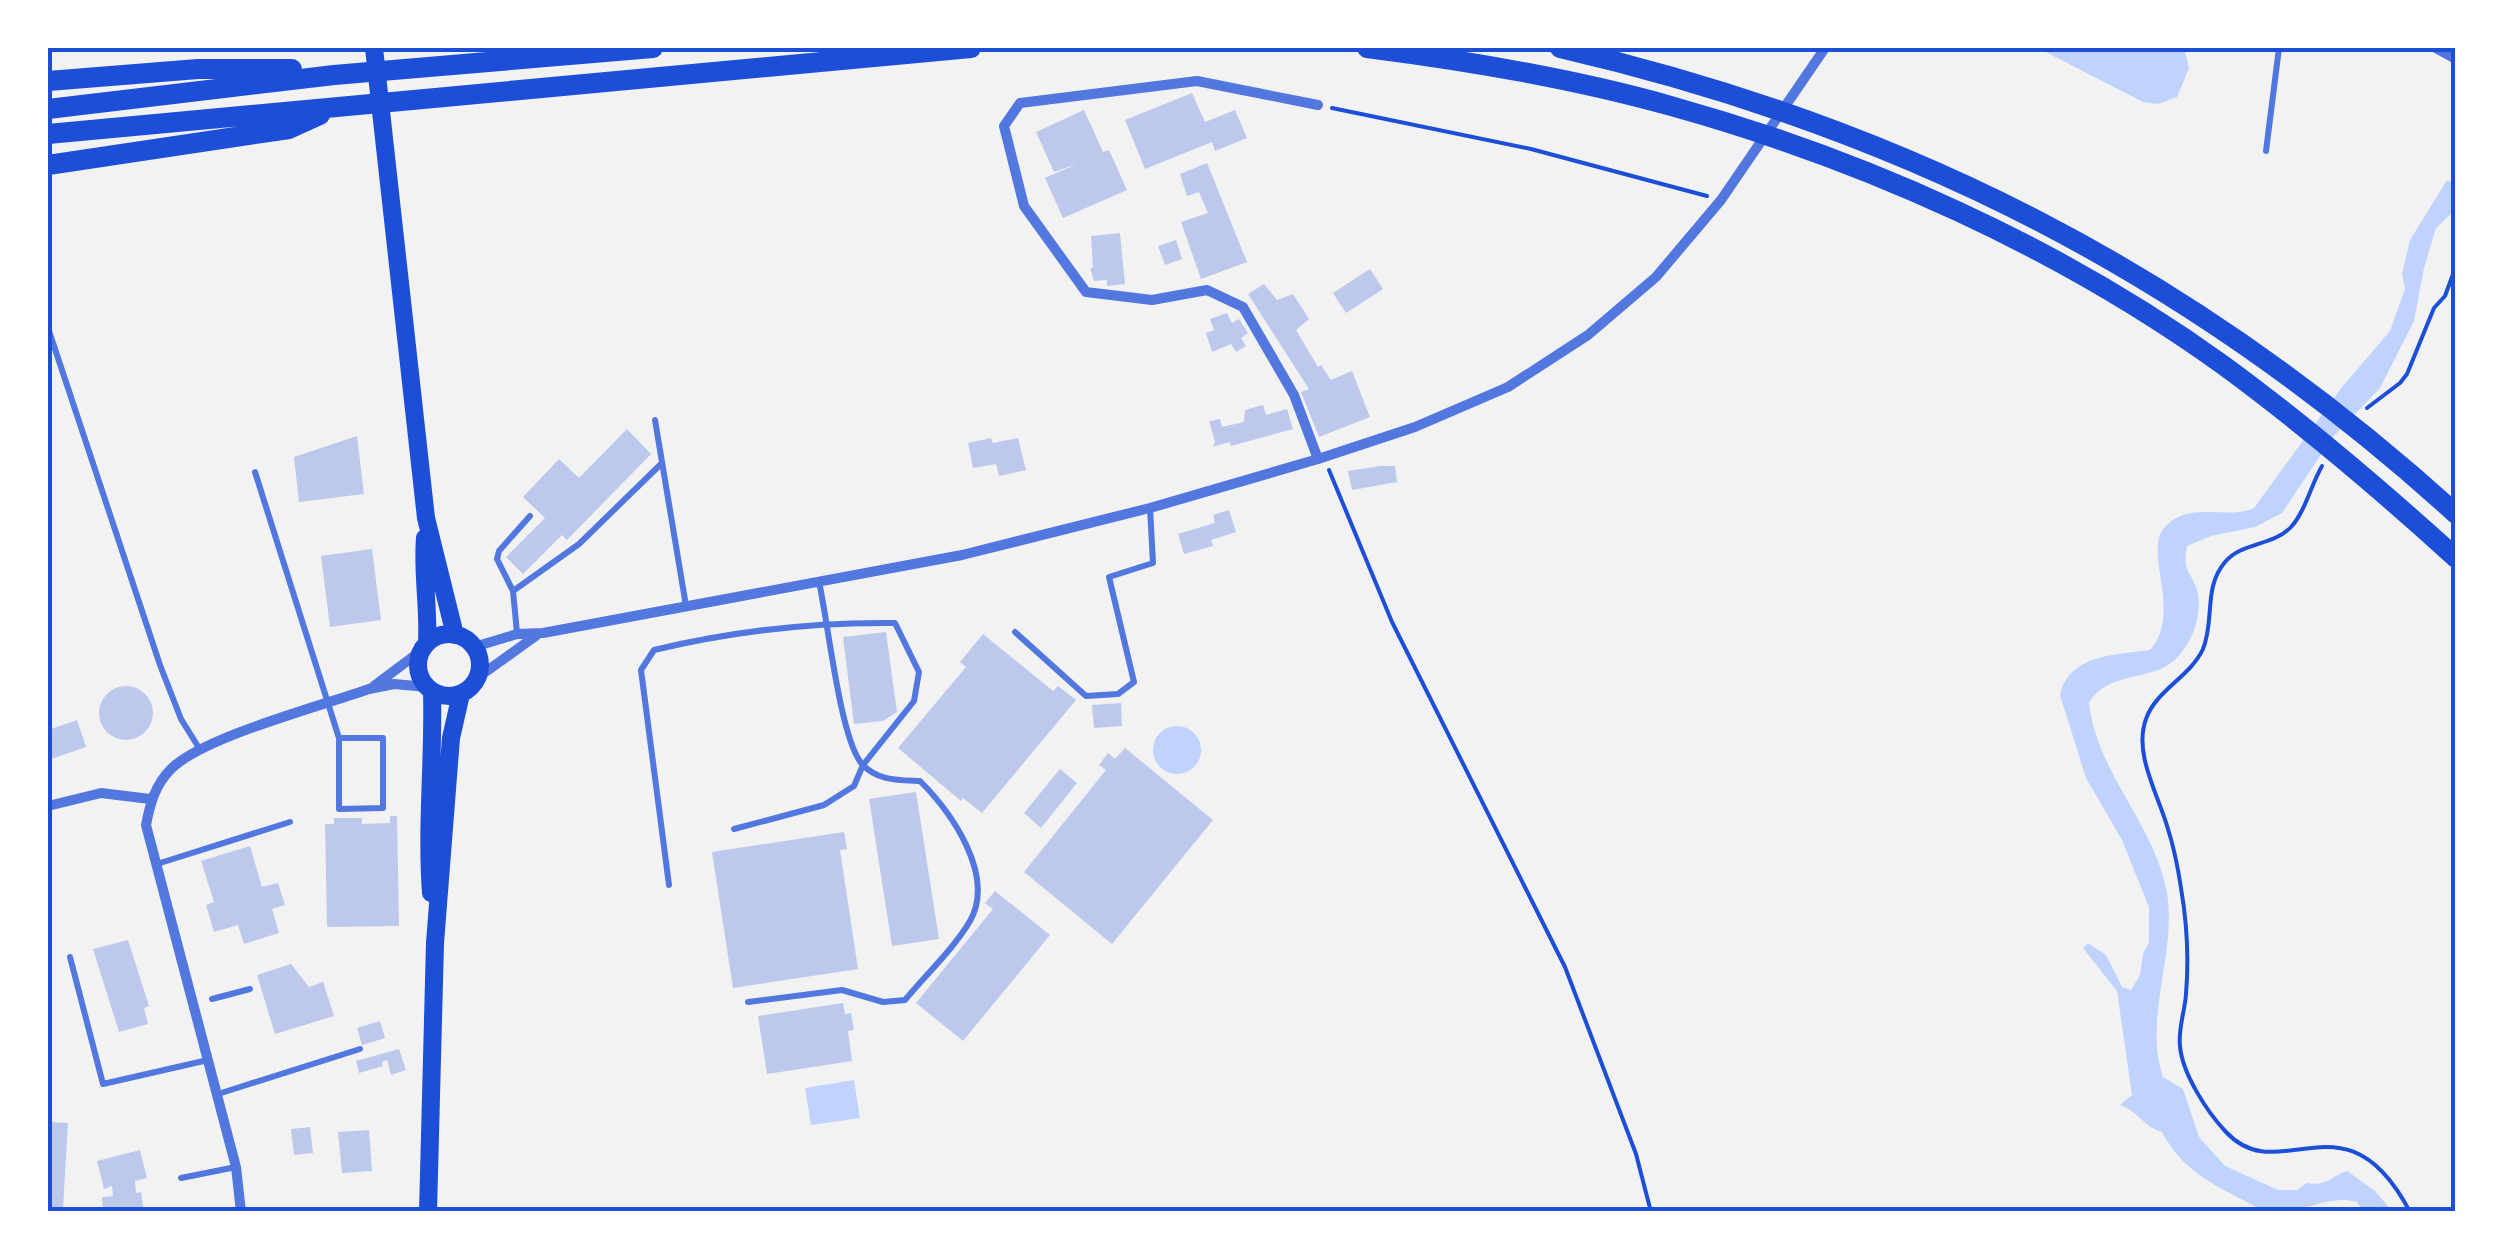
<svg xmlns="http://www.w3.org/2000/svg" width="2503" height="1259" viewBox="0 0 2503 1259" font-family="Inter,sans-serif">
<rect width="100%" height="100%" fill="#f2f2f2"/>
<path fill="#bfd3fe" d="M2038,48H2184L2189,68L2177,97L2158,104L2143,102Z
M2447,180L2455,184V210L2436,228L2424,268L2414,321L2380,388L2332,438L2282,513L2255,527L2211,536L2187,546C2182,571 2190,570 2197,590C2205,619 2186,661 2158,670C2133,679 2103,678 2089,703C2097,774 2155,824 2167,893C2177,954 2143,1017 2163,1077L2183,1089L2199,1137L2225,1166L2278,1190H2297L2307,1183C2326,1187 2333,1175 2347,1171L2375,1191L2392,1211H2363L2357,1202C2333,1195 2311,1208 2288,1211C2267,1215 2255,1206 2237,1197C2205,1180 2180,1166 2162,1132C2145,1128 2138,1111 2120,1105L2132,1095L2117,991L2083,948L2088,943L2106,955L2122,987L2131,990L2140,975L2143,954L2149,942V907L2122,840L2086,778L2060,695C2069,654 2116,655 2150,650C2183,613 2143,552 2164,528C2189,499 2226,521 2254,508L2342,387L2390,331L2405,289L2402,274L2410,240Z
M1153 750a24 24 0 1 1 48 0a24 24 0 1 1-48 0Z
M854,1080L860,1118L811,1125L805,1088Z"/>
<path fill="#bdc9ec" d="M1192,93L1205,122L1235,110L1247,138L1215,151L1212,142L1145,169L1125,120Z
M1084,110L1103,152L1109,150L1127,190L1063,218L1045,178L1077,164L1054,172L1036,132Z
M1207,163L1247,262L1201,279L1181,222L1208,213L1199,192L1187,196L1180,174Z
M1120,233L1125,284L1107,286V280L1094,281L1090,268H1093L1091,236Z
M1176,240L1182,259L1165,265L1158,246Z
M1370,269L1383,289L1346,313L1333,293Z
M1264,284L1277,300L1293,294L1309,319L1296,330L1318,367L1321,365L1331,380L1352,371L1370,417L1319,437L1301,392L1309,389L1248,294Z
M1227,313L1232,323L1239,319L1248,333L1241,338L1246,346L1236,352L1231,344L1212,352L1206,333L1214,330L1210,319Z
M1263,405L1266,415L1287,409L1293,429L1231,446L1229,442L1213,447L1215,442L1209,421L1220,419L1222,427L1244,422L1245,410Z
M627,429L651,454L567,540L562,535L523,574L506,557L545,518L523,497L559,459L579,478Z
M357,436L364,494L299,502L294,457Z
M991,438L993,443L1018,438L1026,470L999,476L996,464L973,468L968,443Z
M1380,466H1395L1397,482L1352,490L1348,471Z
M1229,510L1236,532L1211,540L1213,546L1184,554L1178,534L1215,523L1213,515Z
M372,549L381,620L330,627L321,556Z
M886,632L897,712L883,721L854,724L843,637Z
M983,634L1053,691L1058,686L1076,700L982,813L963,798L961,801L898,748L966,667L960,662Z
M99 713a27 27 0 1 1 54 0a27 27 0 1 1-54 0Z
M1121,703L1122,726L1094,728L1092,705Z
M77,720L86,747L48,760V730Z
M1125,748L1213,820L1112,944L1024,872L1106,770L1099,765L1108,753L1115,759Z
M1060,769L1077,783L1041,828L1024,813Z
M916,792L939,939L892,946L869,799Z
M390,816H397L399,926L327,927L325,824H334V818H362V824L390,823Z
M844,832L847,849L840,850L858,969L733,988L712,852Z
M250,846L262,887L278,883L285,905L272,909L279,933L244,944L238,925L214,932L206,905L214,902L201,861Z
M995,891L1050,935L963,1041L916,1003L993,909L985,903Z
M128,940L149,1006L144,1008L148,1024L119,1032L93,949Z
M291,964L309,987L323,982L334,1016L275,1034L257,975Z
M843,1003L845,1014L851,1013L854,1030L848,1031L852,1061L767,1074L758,1016Z
M380,1021L385,1038L362,1045L357,1028Z
M399,1049L406,1070L391,1075L387,1060L382,1062L383,1066L359,1073L356,1061Z
M48,1122L68,1123L63,1208L48,1207Z
M310,1127L313,1153L294,1155L291,1129Z
M369,1130L372,1171L342,1173L338,1132Z
M140,1150L147,1178L135,1181L136,1193L141,1192L144,1212H103L102,1197L113,1196L112,1186L104,1189L97,1161Z"/>
<g fill="none" stroke-linecap="round" stroke-linejoin="round">
<path stroke="#1d4ed8" stroke-width="4" d="M1332,108L1531,149L1707,196
M2367,408L2400,383L2407,374L2434,308L2445,296L2456,266
M2322,466C2311,485 2305,512 2291,527C2273,546 2242,542 2225,562C2203,588 2215,620 2203,649C2190,677 2156,690 2146,719C2133,754 2159,796 2168,829C2174,848 2178,868 2181,888C2187,923 2189,958 2186,994C2185,1011 2178,1028 2180,1046C2182,1073 2207,1112 2226,1132C2281,1191 2345,1088 2410,1212
M1329,470L1392,622L1565,967L1636,1154L1651,1212"/>
<path stroke="#5277de" stroke-width="6" d="M2266,151L2279,48
M48,328L160,665L181,719L199,748
M655,420L686,606
M255,472L339,738V809L383,808V738H339
M513,591L579,544L662,463
M1015,632L1086,696L1118,694L1134,682L1109,577L1153,563L1150,508
M517,633L513,591L497,559L499,551L530,516
M157,864L290,822
M669,885L641,670L654,650C733,631 814,622 895,623L919,672L914,701L863,765L854,786L824,805L734,829
M70,957L103,1084L208,1060
M212,999L250,989
M748,1002L842,990L883,1002L905,1000C925,976 955,947 970,921C996,875 951,812 920,781C899,780 877,781 862,764C840,739 828,621 819,582
M218,1094L360,1049
M181,1178L236,1167"/>
<path stroke="#5277de" stroke-width="10" d="M2436,48L2456,59
M1318,105L1197,81L1020,103L1004,126L1024,206L1086,292L1152,300L1207,290L1243,307L1294,395L1318,459
M474,647L517,634L543,633L962,555L1150,508L1318,459L1415,427L1508,387L1588,335L1656,277L1721,200L1825,48
M477,678L537,635
M374,686L422,650
M48,806L101,793L150,799
M241,1212L236,1167L146,825C150,804 155,785 171,769C203,737 321,706 369,689L394,684L427,687"/>
<path stroke="#1d4ed8" stroke-width="18" d="M374,48L426,518L455,635
M425,538C422,573 429,607 427,643
M418 665a31 31 0 1 1 62 0a31 31 0 1 1-62 0Z
M431,893C426,825 434,758 432,691
M428,1212L435,943L451,738L461,694"/>
<path stroke="#1d4ed8" stroke-width="20" d="M1367,48C1469,61 1572,78 1671,106C1865,160 2059,247 2223,365C2305,425 2381,490 2456,558
M1560,48C1906,128 2193,275 2456,514
M48,81L198,69H292
M48,109L334,75L653,48
M48,134L971,48
M48,165L289,129L320,115"/>
</g>
<rect width="2503" height="1259" fill="none" stroke="#ffffff" stroke-width="100"/>
<rect x="50" y="50" width="2403" height="1159" fill="none" stroke="#1d4ed8" stroke-width="4"/>
</svg>
